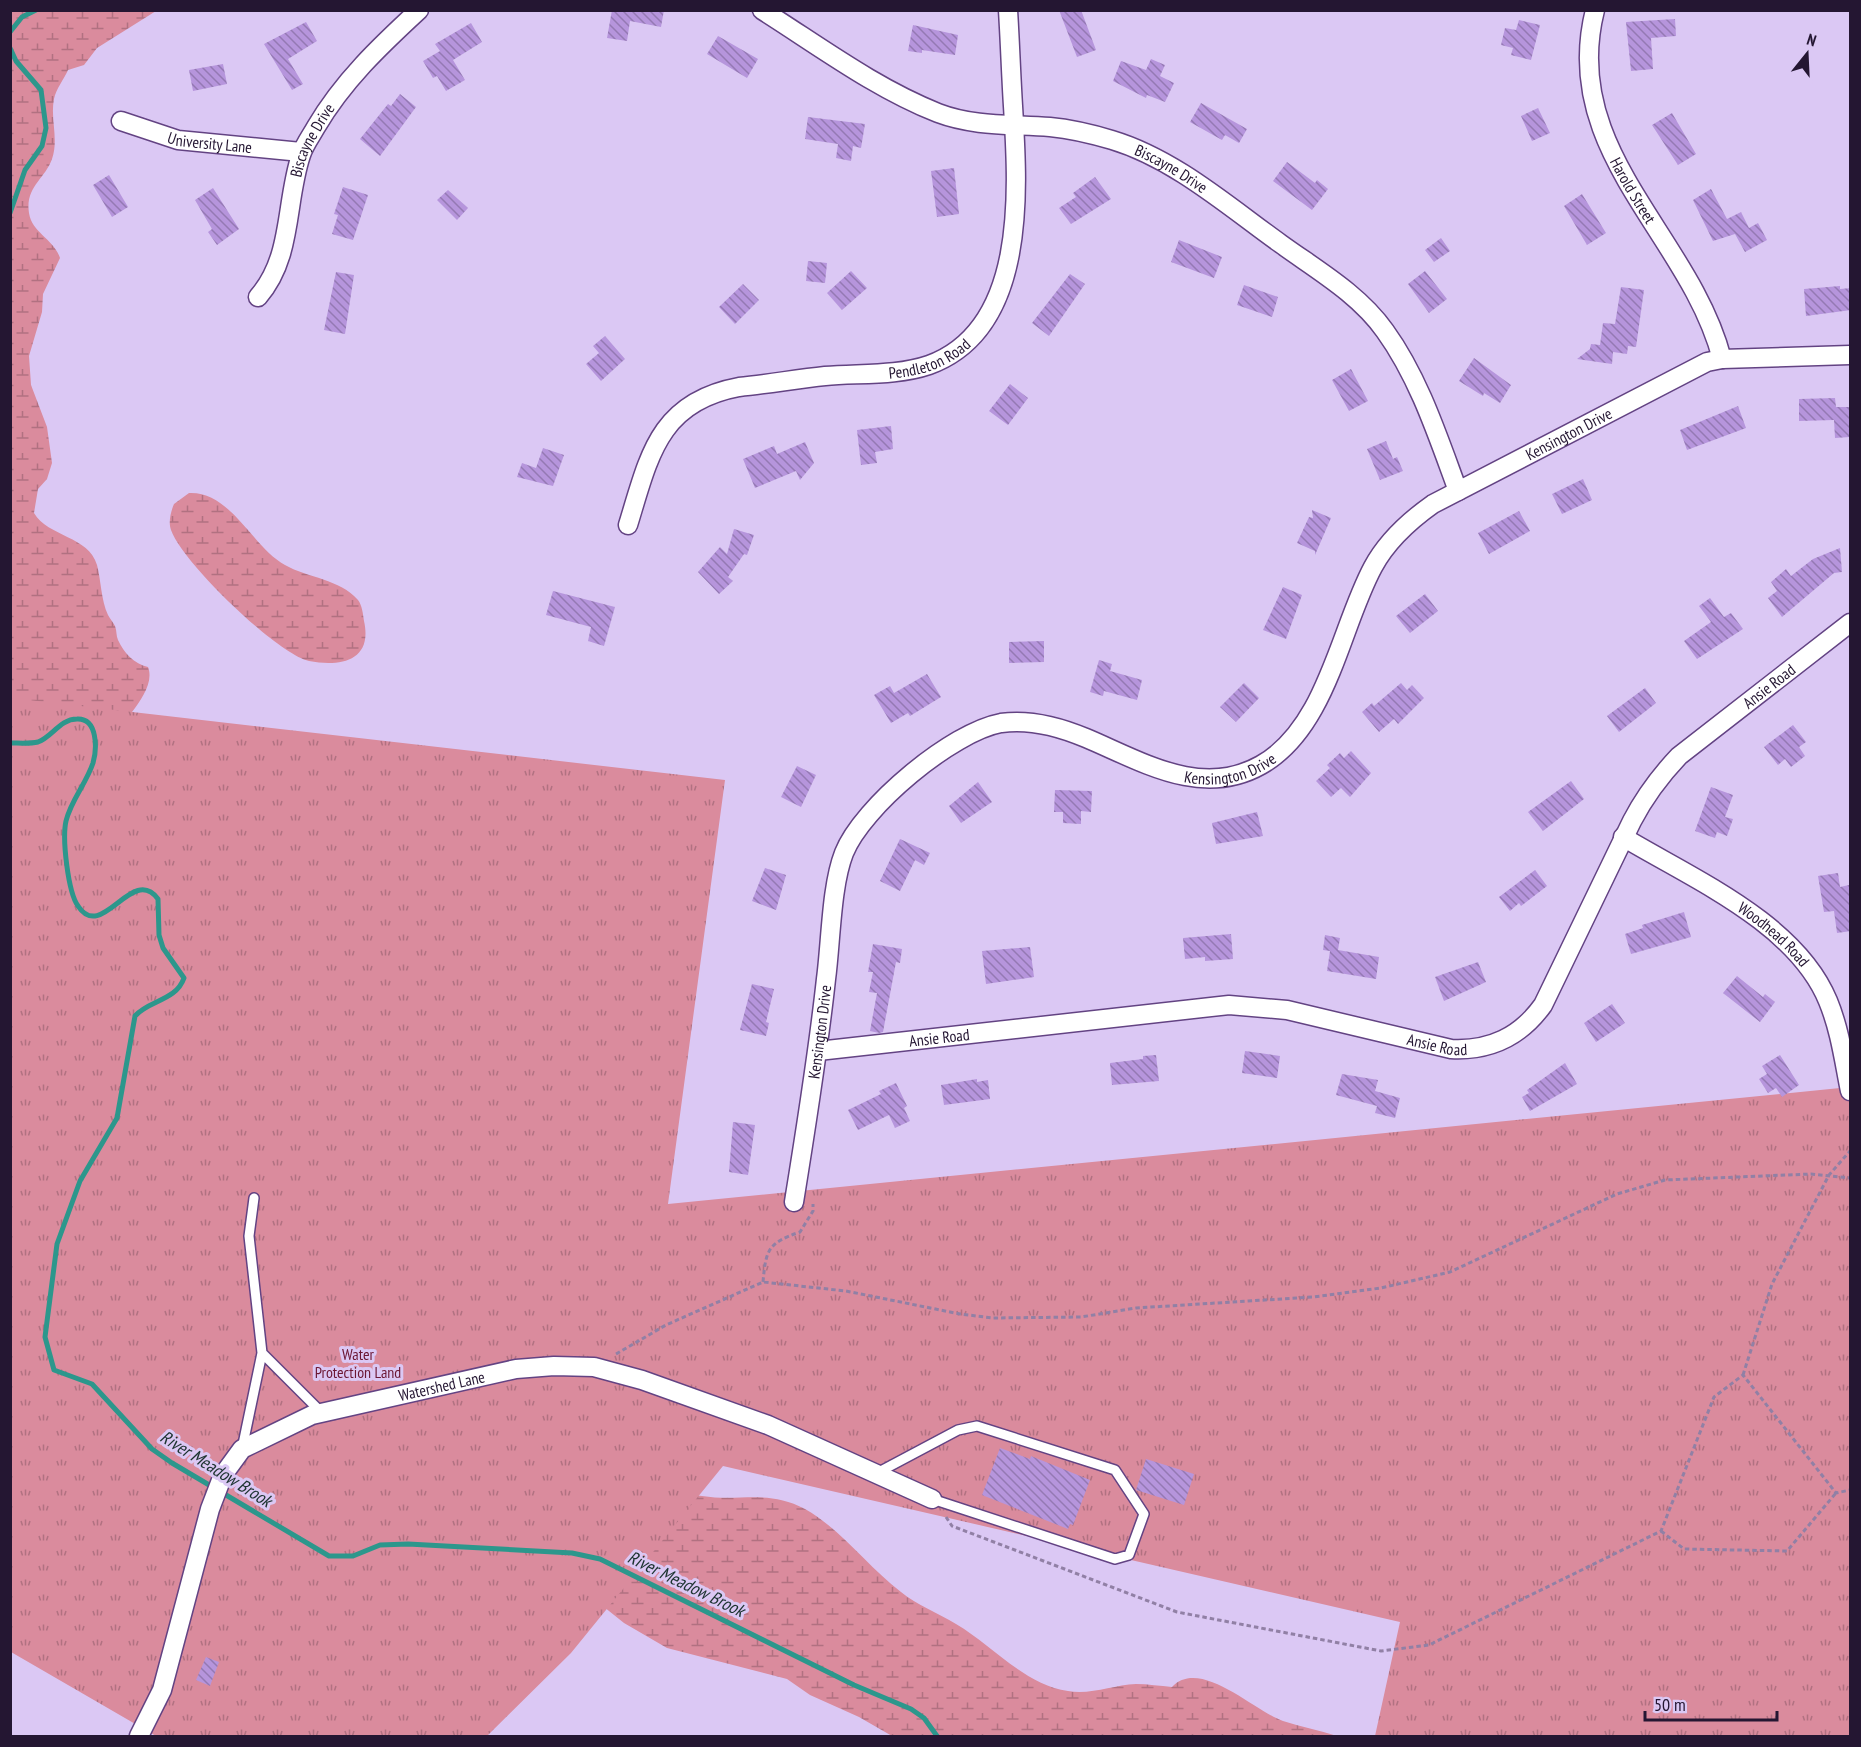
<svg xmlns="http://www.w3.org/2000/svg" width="1861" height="1747" viewBox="0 0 1861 1747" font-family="'PT Sans Narrow',sans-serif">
<defs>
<pattern id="wetland-marsh" width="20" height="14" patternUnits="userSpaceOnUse" patternTransform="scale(1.5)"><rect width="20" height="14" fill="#da8b9d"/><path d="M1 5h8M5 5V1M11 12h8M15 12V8" fill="none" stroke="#b17181"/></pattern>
<pattern id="park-tufts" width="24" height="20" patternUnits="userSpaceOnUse" patternTransform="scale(1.5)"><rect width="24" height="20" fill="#da8b9d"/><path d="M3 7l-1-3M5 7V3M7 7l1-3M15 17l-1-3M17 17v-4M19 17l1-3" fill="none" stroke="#b17181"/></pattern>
<pattern id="building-back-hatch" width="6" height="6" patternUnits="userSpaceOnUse" patternTransform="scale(1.5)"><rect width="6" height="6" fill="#b695dc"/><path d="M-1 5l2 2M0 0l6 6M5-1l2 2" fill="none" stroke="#9479b3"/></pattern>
</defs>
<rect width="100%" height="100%" fill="#dbc8f4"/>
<path fill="url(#wetland-marsh)" d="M11,11H156L97,48L84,65L68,70C64,79 56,89 54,99C50,119 59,139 52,159C45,179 25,187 29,213C32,233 54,239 60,258L43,294L42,312L29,356L31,385L47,427L52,463L47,479L38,489L34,513C48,537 89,536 97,565C101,580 101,600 108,615C110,619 113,622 115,626C117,631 116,636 118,640C124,653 134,664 148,667C154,682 141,700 132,712L10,1430Z
M189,493C231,491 252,547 285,565C308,578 340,579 358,600C362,605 363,614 364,621C373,661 340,667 309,661C277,654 182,562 171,530C168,522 171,511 174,504Z
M673,1485C682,1489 692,1495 702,1496C740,1502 768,1489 805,1509C842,1530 867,1566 901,1592C917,1605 938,1613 956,1624C992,1645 1025,1685 1068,1691C1091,1695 1113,1685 1136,1684C1148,1684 1160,1686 1172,1687C1200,1657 1254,1711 1283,1721C1301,1727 1319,1730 1337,1736H892L859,1717L810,1695L787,1679L667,1648L624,1623L604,1607Z"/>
<path fill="url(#park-tufts)" d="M11,698L725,780L668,1204L1850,1087V1736H1375L1400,1622L723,1466L571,1653L487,1736H156L11,1652Z"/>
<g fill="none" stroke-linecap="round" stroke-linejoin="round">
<path stroke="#2c978c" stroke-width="5" d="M10,32L22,17L36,10
M10,48L16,61L41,90L46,128L42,146L25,170L10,213
M10,743C19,743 30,744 38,742C52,737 60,719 77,719C98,718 97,749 93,763C86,784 71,800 66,821C62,839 68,892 78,906C102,943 132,864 158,899L159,935L163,948L184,978C176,1001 149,1000 135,1016L117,1118L80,1181L57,1244L45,1337L54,1370L92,1384L152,1449L172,1463L329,1556H353L380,1545L408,1544L572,1553L600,1559L854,1685L911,1709L924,1718L937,1736"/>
</g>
<path fill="url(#building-back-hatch)" d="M612,10H664L661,27L630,21L627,41L607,38Z
M1059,10H1081L1096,50L1077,57Z
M1675,19L1676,36L1651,38L1653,69L1631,71L1626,22Z
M1519,20L1540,25L1531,60L1511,55L1513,48L1501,45L1505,28L1516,30Z
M306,22L317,41L288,59L303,84L292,90L264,44Z
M471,23L482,42L453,60L465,80L446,91L437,76L433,78L423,61L440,51L435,44Z
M913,25L958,35L955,55L922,50V53L908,51Z
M718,36L758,59L747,78L707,54Z
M1151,59L1165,65L1160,76L1174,83L1165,102L1147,95L1146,98L1113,81L1121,61L1146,70Z
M223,64L227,84L193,91L189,70Z
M400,94L416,107L380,156L360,139L388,104L391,106Z
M1201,103L1247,129L1239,143L1225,135L1222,140L1190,122Z
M1538,108L1550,133L1532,141L1521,116Z
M1672,113L1696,154L1678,165L1652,125Z
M808,117L865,124L861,148L853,146L851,161L836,158L838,144L805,139Z
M1287,162L1315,183L1317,180L1328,189L1312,210L1273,181Z
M954,168L959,214L937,217L931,171Z
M109,175L128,207L112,217L93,185Z
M1095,177L1111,199L1071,224L1059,208L1076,197L1073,193Z
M343,187L368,195L353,240L332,234L338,215L334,214Z
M213,188L239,229L217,245L208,232L212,229L195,200Z
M1711,189L1727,219L1741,212L1749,228L1758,223L1767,240L1745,252L1735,234L1713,241L1693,200Z
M448,190L468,208L457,220L437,200Z
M1582,194L1606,233L1587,245L1564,206Z
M1441,238L1450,251L1434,262L1425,250Z
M1179,240L1222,257L1214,278L1171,262Z
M808,261L827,263L825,283L806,281Z
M851,271L867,288L842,310L827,293Z
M1425,271L1447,299L1429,313L1408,284Z
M336,272L354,275L345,334L324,330Z
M1070,274L1085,284L1049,336L1032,323Z
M743,284L759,300L735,324L719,307Z
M1244,285L1278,297L1272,317L1237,305Z
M1840,286V289L1851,288V310L1806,316L1804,289Z
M1621,287L1644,290L1636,347L1628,346L1627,354L1613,352L1612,364L1577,359L1590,349L1591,344L1600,345L1603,323L1615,324Z
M605,336L625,359L601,381L586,364L599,353L593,346Z
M1474,358L1511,385L1500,403L1484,393L1483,396L1459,381Z
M1351,369L1368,401L1349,411L1332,380Z
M1010,384L1028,398L1008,425L989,411Z
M1835,398L1836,407H1849L1850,437L1835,438L1834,420L1799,421V399Z
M1738,406L1746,428L1687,450L1680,430Z
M891,426L893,449L875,452L877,463L861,465L857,430Z
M1386,441L1393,459L1397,457L1403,471L1380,480L1367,449Z
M805,442L814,463L800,480L796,471L755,488L743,459L774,446L777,454Z
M543,448L564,455L553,486L517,477L522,463L536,468Z
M1583,479L1592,500L1562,514L1552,494Z
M1312,510L1331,518L1315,555V551L1297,543L1309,517L1313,518Z
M1519,511L1530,531L1489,554L1478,533Z
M734,529L754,535L747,555L744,554L728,577L733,581L719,594L698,572L720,547L727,554Z
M1840,548L1842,572L1834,573L1782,617L1768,598L1777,591L1771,582L1786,569L1791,576L1813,559Z
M1283,587L1302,595L1286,639L1263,630Z
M553,591L615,607L604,646L588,641L591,627L546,615Z
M1425,594L1438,611L1410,633L1396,616Z
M1710,598L1724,617L1731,613L1743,629L1697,659L1684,641L1711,622L1699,606Z
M1044,641V662L1009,663V642Z
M1099,660L1112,664L1110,671L1142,680L1137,700L1104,691L1103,696L1090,692Z
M927,674L941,697L910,716L908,713L891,723L874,695L890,686L894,693Z
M1244,683L1259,698L1236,722L1220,707Z
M1401,683L1407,690L1412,685L1424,698L1398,724L1394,719L1379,732L1362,712L1372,703L1374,706Z
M1645,688L1656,703L1619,732L1607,716Z
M1793,725L1806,742L1799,747L1805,756L1791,767L1785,759L1778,765L1764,747Z
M1351,751L1371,773L1350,797L1341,788L1331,797L1316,781L1330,768L1327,765L1340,753L1344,758Z
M797,766L816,775L801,807L781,797Z
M1571,781L1584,799L1543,831L1528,812Z
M978,782L992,802L961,823L949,806Z
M1711,787L1733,795L1725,817L1733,819L1727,836L1717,832L1715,838L1695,831Z
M1055,790L1092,791L1091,812L1081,811V824L1063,823V812H1054Z
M1257,812L1263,836L1216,844L1212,823Z
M900,839L930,853L924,865L915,860L900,891L880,881Z
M765,868L786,875L776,910L752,901Z
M1535,870L1547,886L1521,906L1519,903L1510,911L1499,897Z
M1838,873L1840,887L1849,885L1851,931L1837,933L1834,911L1824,912L1818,876Z
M1684,912L1691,937L1631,954L1625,934L1643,928L1642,925Z
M1231,934L1233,959L1205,961V957L1185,959L1183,938Z
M1325,935L1340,938L1338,950L1379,957L1376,979L1327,971L1330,951L1323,950Z
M873,944L902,949L900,963L896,962L883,1032L879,1033L870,1031L877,993L869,992L873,972H868Z
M1030,947L1034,977L986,984L982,951Z
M1478,962L1486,982L1444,1001L1435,977Z
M1737,976L1763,997L1765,994L1775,1002L1760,1022L1723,993Z
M752,984L774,989L766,1022L769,1023L766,1036L740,1030Z
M1612,1004L1625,1023L1596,1042L1584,1023Z
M1245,1051L1280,1056L1277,1078L1242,1073Z
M1156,1055L1159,1081L1112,1085L1110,1063L1143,1059V1056Z
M1780,1055L1799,1085L1782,1097L1776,1088L1768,1093L1759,1079L1767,1074L1762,1066Z
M1565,1063L1577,1084L1530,1111L1522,1097L1529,1093L1527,1090Z
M1342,1074L1378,1080L1375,1091L1400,1098L1395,1118L1375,1113L1377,1106L1336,1095Z
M977,1079V1082L988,1080L990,1099L944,1105L941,1085Z
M896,1083L907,1106L904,1108L910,1121L895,1128L889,1115L858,1130L848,1110L881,1094L879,1091Z
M733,1122L755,1125L748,1175L729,1172Z
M1000,1448L1030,1459L1031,1456L1090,1480L1073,1525L1070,1524L1068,1529L982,1495Z
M1146,1459L1194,1474L1184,1505L1136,1490Z
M206,1657L219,1662L210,1686L196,1680Z"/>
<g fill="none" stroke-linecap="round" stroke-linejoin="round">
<defs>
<path id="service" d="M254,1198L249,1236L262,1353L322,1413
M242,1449L262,1353
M877,1473L958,1430L977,1426L1115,1470L1144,1514L1129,1555L1115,1559L932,1499"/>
<g id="minor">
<path id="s1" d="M762,10C819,46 875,88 938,113C975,127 1012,124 1050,127C1071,129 1092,134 1112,140C1175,159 1229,207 1281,244C1317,270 1359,294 1385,331C1419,378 1438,437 1458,491"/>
<path id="s2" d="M1595,10C1559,152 1690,235 1722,359"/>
<path id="s3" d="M121,121L178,140L301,152"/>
<path id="s4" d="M258,297C293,257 285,203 301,155C304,145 311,136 316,127C343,81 380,46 419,10"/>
<path id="s5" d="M628,525C649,457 658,402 739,387C768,384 797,379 825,376C859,373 897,376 929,365C1028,329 1018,189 1013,106C1011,74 1010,42 1008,10"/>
<path id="s6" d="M1623,837C1693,879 1796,923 1828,1001C1840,1030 1844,1061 1850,1091"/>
<path id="s7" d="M818,1051L1229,1005L1287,1010L1451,1049C1490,1051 1520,1037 1543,1005L1632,821C1645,796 1660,776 1679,756L1850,623"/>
<path id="s8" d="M794,1202C806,1128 818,1053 826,979C831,942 831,886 844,853C862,807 952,732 1001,723C1029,719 1060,727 1086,738C1141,761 1201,799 1261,765C1327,728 1340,628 1373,567C1387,541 1409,521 1433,504L1707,362L1722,359L1850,355"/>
<path id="s9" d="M139,1736L162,1690L210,1509L223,1475L242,1449L312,1415L516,1369L554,1366L594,1367L642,1380L768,1425L932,1499"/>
</g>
</defs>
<use href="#service" stroke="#634383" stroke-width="12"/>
<use href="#minor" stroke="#634383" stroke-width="21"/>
<path stroke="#9180a5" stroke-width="3" stroke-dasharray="4.5 3" stroke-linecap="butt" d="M763,1282C766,1249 768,1243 800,1232L813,1211V1204
M616,1354L666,1325L763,1282L846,1291L960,1314L993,1318L1081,1317L1136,1308L1313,1297L1381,1288L1450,1272L1617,1194L1665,1180L1811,1174L1850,1178
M1743,1375L1772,1284L1829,1175L1850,1151
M946,1517L952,1526L1177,1612L1381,1651L1429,1645L1661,1531L1714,1397L1743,1375L1836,1493L1850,1490
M1661,1531L1684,1549L1787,1551L1836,1493"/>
<use href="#service" stroke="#fff" stroke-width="9"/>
<use href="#minor" stroke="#fff" stroke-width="18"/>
</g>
<g text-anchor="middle" stroke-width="6" stroke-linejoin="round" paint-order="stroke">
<g font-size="16" fill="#241632" stroke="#dbc8f4">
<text dy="6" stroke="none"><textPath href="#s4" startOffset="168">Biscayne Drive</textPath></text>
<text dy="6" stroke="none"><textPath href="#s3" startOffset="92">University Lane</textPath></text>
<text dy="6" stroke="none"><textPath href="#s1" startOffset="447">Biscayne Drive</textPath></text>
<text dy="6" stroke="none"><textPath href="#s2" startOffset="190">Harold Street</textPath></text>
<text dy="6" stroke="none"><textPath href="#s5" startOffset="384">Pendleton Road</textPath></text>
<text dy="6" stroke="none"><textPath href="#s8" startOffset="1306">Kensington Drive</textPath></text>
<text dy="6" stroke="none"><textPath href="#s7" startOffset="1146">Ansie Road</textPath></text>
<text dy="6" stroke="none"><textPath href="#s8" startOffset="802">Kensington Drive</textPath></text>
<text dy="6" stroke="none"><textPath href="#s6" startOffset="180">Woodhead Road</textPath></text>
<text dy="6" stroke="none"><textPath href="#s8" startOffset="172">Kensington Drive</textPath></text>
<text dy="6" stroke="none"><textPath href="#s7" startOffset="122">Ansie Road</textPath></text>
<text dy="6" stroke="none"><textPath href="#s7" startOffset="626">Ansie Road</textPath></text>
<text dy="6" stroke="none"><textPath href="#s9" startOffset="518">Watershed Lane</textPath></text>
</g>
<g font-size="16" fill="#6b1633" stroke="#dbc8f4">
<text x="358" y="1360">Water<tspan x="358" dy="18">Protection Land</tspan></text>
</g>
<g font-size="18" font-style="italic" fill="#1c3330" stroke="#dbc8f4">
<text transform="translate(216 1469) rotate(32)" y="6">River Meadow Brook</text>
<text transform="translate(686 1584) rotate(26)" y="6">River Meadow Brook</text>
</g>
</g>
<rect width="1861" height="1747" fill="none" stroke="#241632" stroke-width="24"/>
<g transform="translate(1807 54) rotate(18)" stroke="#dbc8f4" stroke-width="4.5" paint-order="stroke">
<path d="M0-4.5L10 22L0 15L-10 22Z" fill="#241632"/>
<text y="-9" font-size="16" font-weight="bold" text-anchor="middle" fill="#241632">N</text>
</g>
<path d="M1645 1711v9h132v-9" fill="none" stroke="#241632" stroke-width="3"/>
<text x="1654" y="1711" font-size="18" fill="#241632" stroke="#dbc8f4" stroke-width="4.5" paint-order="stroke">50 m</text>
</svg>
